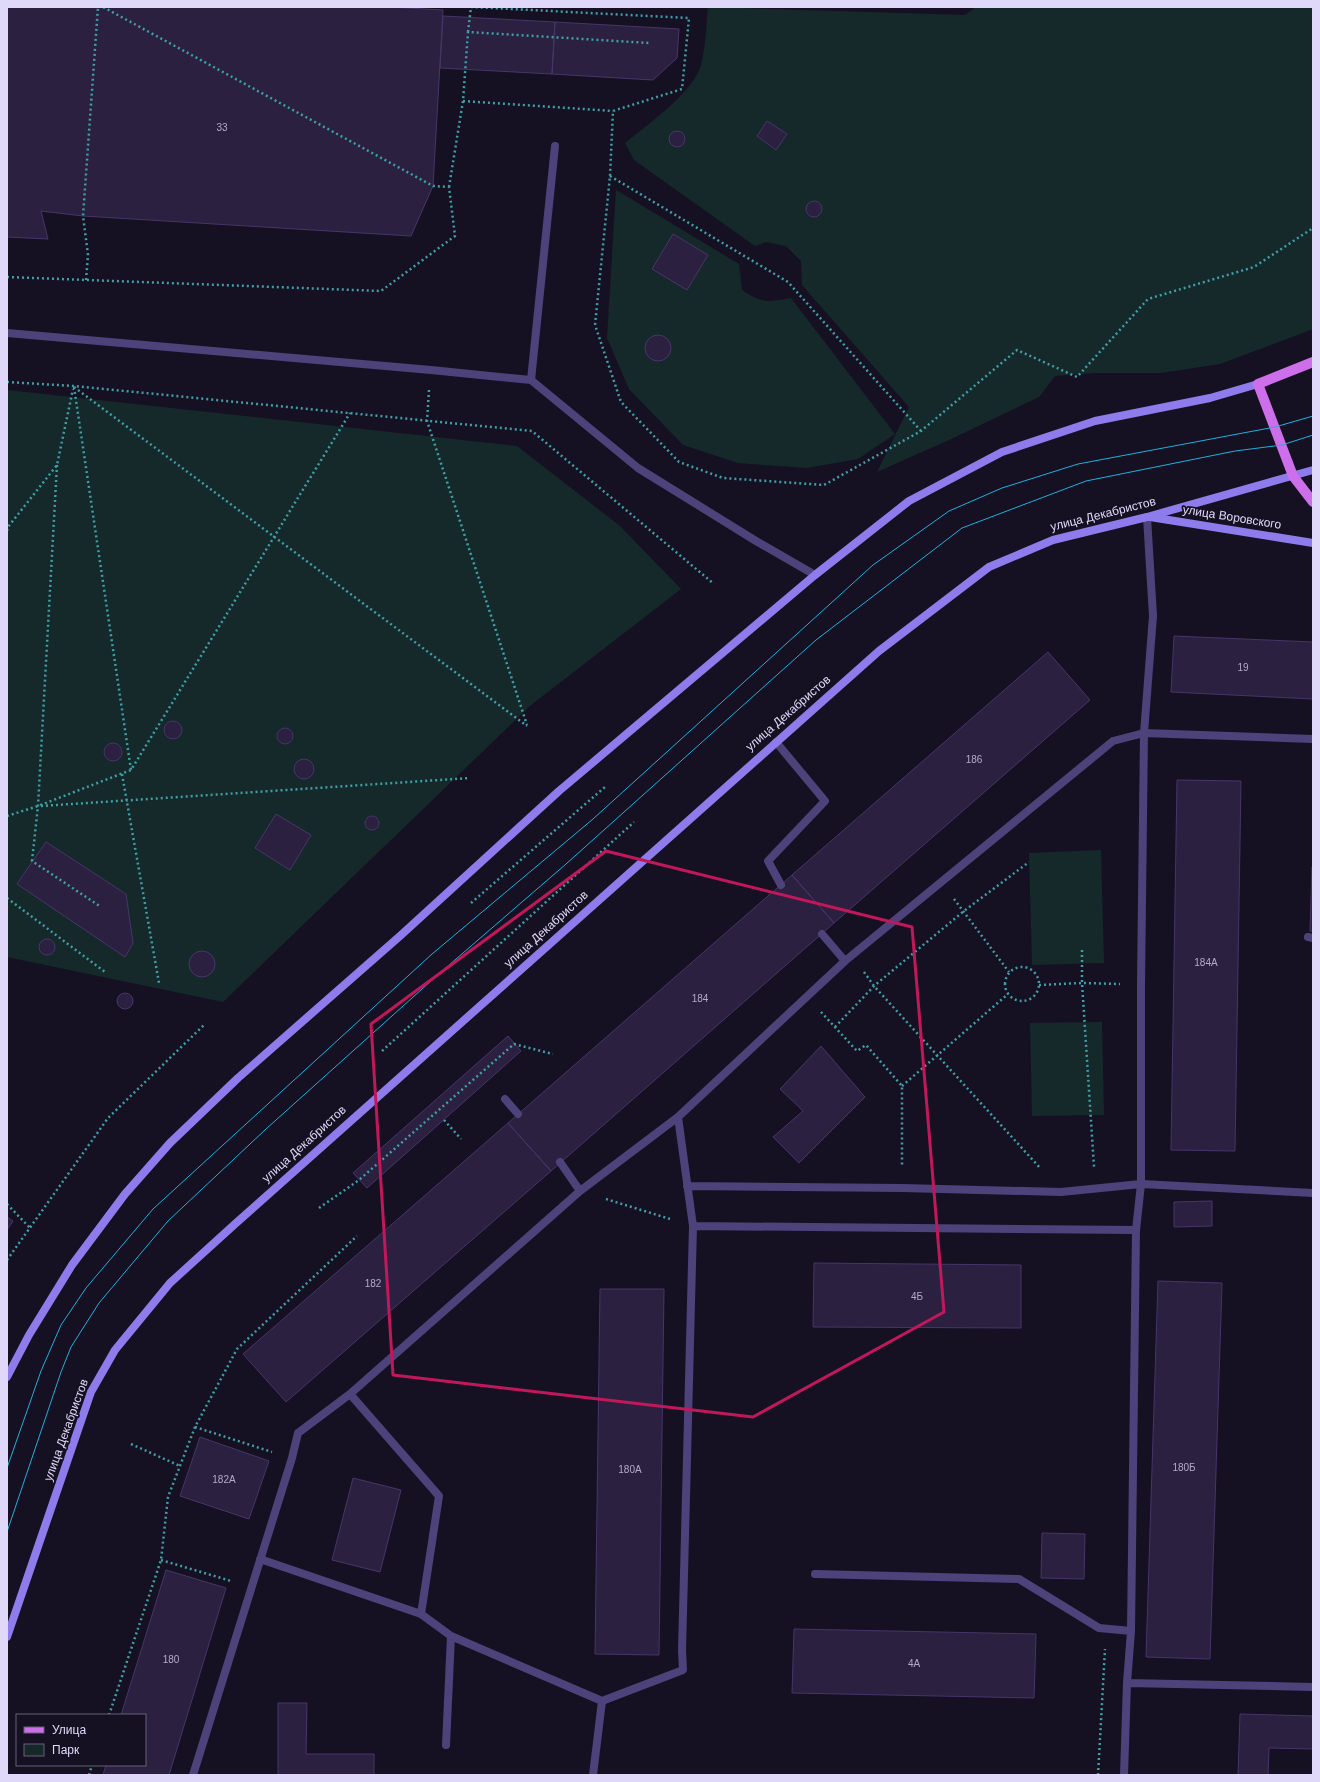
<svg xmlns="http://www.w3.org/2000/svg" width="1320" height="1782" viewBox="0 0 1320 1782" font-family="Helvetica,sans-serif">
<rect width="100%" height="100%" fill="#161122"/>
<path fill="#15292b" d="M708,7L965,15L976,7H1313V329L1220,364L1161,373H1095L1055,376L1039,397L949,440L877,472L909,407L802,285L801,261L786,246L766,242L755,246L634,160L625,143C647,125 693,93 701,65C706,47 706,26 708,7Z
M616,190L739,264L742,290C763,304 767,302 791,298L895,434L858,459L807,468L738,463L683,445L629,389L607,338Z
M7,390L517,446L620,526L681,589L531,705L223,1002L7,957Z
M1101,850L1104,963L1032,965L1029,853Z
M1102,1022L1104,1115L1032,1116L1030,1023Z"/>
<path fill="#2b2040" stroke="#473569" d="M7,7H390L443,10L433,186L411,236L83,216L41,211L48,239L7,237Z
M443,16L555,22L552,74L440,68Z
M555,22L679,29L677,58L653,80L552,74Z
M767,121L787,134L776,150L757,136Z
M669 139a8 8 0 1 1 16 0a8 8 0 1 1-16 0Z
M806 209a8 8 0 1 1 16 0a8 8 0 1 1-16 0Z
M673,234L708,255L687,290L652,269Z
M645 348a13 13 0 1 1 26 0a13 13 0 1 1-26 0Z
M1174,636L1313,642V699L1171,692Z
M1048,652L1090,700L834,923L792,875Z
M164 730a9 9 0 1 1 18 0a9 9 0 1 1-18 0Z
M277 736a8 8 0 1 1 16 0a8 8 0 1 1-16 0Z
M104 752a9 9 0 1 1 18 0a9 9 0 1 1-18 0Z
M294 769a10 10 0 1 1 20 0a10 10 0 1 1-20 0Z
M1177,780L1241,781L1235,1151L1171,1150Z
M276,814L311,835L290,870L255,848Z
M365 823a7 7 0 1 1 14 0a7 7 0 1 1-14 0Z
M46,842L126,894L133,943L125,957L17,884Z
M1312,867H1313V931H1310Z
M792,875L834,923L551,1171L508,1123Z
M39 947a8 8 0 1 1 16 0a8 8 0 1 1-16 0Z
M189 964a13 13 0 1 1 26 0a13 13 0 1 1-26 0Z
M117 1001a8 8 0 1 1 16 0a8 8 0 1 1-16 0Z
M508,1036L521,1051L367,1188L353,1173Z
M821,1046L865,1097L799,1163L773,1137L803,1111L780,1089Z
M508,1123L551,1171L286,1402L243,1354Z
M1212,1201V1226L1174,1227V1202Z
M7,1217L13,1221L7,1230Z
M814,1263L1021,1265V1328L813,1327Z
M1158,1281L1222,1283L1210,1659L1146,1657Z
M600,1289H664L659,1655L595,1654Z
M200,1437L269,1461L249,1519L180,1496Z
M353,1478L401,1490L380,1572L332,1560Z
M1042,1533L1085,1534L1084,1579L1041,1578Z
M166,1570L226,1588L169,1775H103L106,1765H145V1715H121Z
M794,1629L1036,1634L1034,1698L792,1693Z
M278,1703H307L306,1754H374V1775H278Z
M1240,1714L1313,1716V1749L1269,1748L1268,1775H1238Z"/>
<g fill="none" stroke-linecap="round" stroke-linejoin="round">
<path stroke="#3f9ea6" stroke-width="2.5" stroke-dasharray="2 3" stroke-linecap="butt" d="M468,32L471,7L689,18L682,89L613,111L610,176L595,325L621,402L679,462L723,478L824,485L921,431L1017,350L1077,377L1148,299L1254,267L1313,228
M463,101L613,111
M610,176L788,282L921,431
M449,187L463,101L468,32L649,43
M7,277L381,291L455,236L449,187L433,186L103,7
M86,280L88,255L83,216L98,7
M7,382L74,386L532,431L714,584
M74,387L527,726
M74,387L131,770
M429,390L427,421L527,725
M57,465L38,806L32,861L101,907
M7,531L8,527L57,465L73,389
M122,774L159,983
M41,806L470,778
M7,816L38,806L131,770L350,413
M7,898L105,972
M954,899L1009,972
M471,903L605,787
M1082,950V983L1094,1167
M1005 984a17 17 0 1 1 34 0a17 17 0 1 1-34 0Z
M864,972L874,986L1041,1169
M1039,985L1082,983L1120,984
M821,1012L857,1051L866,1045L902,1086V1166
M835,1027L874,986L964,911L1029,862
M382,1051L634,822
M902,1086L1008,994
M444,1120L461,1139
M606,1199L670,1219
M7,1204L30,1228
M319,1208L359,1180L514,1044L553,1054
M7,1260L108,1118L205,1024
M195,1427L272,1452
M131,1444L180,1466
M161,1560L231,1581
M109,1715L161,1560L168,1497L195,1427L237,1349L357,1236
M89,1775L92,1765
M1098,1775L1105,1649"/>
<path stroke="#4d437a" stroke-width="8" d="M531,380L555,146
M776,742L825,801L768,861L781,885
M822,934L845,961
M1308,937L1313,938
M505,1099L518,1114
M560,1162L580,1191
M687,1186L902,1188L1061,1192L1141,1184L1313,1193
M693,1226L1136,1230
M350,1394L439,1496L421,1614
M260,1559L421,1614L451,1636L602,1701L683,1670L682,1651L693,1226L678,1117
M815,1574L1019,1579L1099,1628L1131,1631
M1127,1683L1313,1687
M446,1745L451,1636
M193,1775L292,1458L298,1433L350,1394L580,1191L678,1117L845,961L1113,741L1144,733L1153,616L1147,517
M593,1775L602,1701
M1124,1775L1127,1683L1131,1631L1136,1230L1141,1184V984L1144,733L1313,739"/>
<path stroke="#4d437a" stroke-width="8" d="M7,333L431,370L531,380L638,468L756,541L815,575"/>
<path stroke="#8e7cec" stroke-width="8" d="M1150,517L1313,543
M7,1377L29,1335L72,1265L125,1194L170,1143L238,1078L400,936L559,791L815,575L909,501L1002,452L1095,421L1210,398L1258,384
M7,1637L91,1392L115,1350L170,1283L235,1224L879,651L989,567L1053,540L1147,517L1313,470"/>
<path stroke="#cd6eea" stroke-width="10" d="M1313,362L1258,384L1293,476L1313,502"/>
<path stroke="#1fb0de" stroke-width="1" d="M7,1468L41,1371L61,1325L86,1288L153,1209L432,954L593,819L873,565L949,511L1002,488L1078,464L1275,427L1313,416
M7,1532L61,1372L71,1347L99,1303L168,1221L266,1129L441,972L566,864L816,640L962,528L1086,481L1235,451L1282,445L1313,435"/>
</g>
<path fill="none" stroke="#c2185b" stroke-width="3" stroke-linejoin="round" d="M606,851L912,927L944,1312L753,1417L393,1375L371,1024Z"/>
<g text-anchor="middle" stroke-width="3.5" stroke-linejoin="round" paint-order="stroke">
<g font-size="10" fill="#b3aacb">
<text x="222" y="131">33</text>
<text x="1243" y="671">19</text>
<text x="974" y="763">186</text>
<text x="1206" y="966">184А</text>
<text x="700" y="1002">184</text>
<text x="373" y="1287">182</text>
<text x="917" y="1300">4Б</text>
<text x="1184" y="1471">180Б</text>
<text x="630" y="1473">180А</text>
<text x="224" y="1483">182А</text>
<text x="171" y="1663">180</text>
<text x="914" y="1667">4А</text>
</g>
<g font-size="12" fill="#e0d8f9" stroke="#161122">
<text transform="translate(1103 514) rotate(-14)" y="4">улица Декабристов</text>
<text transform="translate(1232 517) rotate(9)" y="4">улица Воровского</text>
<text transform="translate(788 713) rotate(-41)" y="4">улица Декабристов</text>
<text transform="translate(546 929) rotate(-42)" y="4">улица Декабристов</text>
<text transform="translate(304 1144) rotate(-42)" y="4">улица Декабристов</text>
<text transform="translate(66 1430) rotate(-70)" y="4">улица Декабристов</text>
</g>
</g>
<rect width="1320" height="1782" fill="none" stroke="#e0d8f9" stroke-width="16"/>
<rect x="16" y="1714" width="130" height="52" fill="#161122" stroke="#676178"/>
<rect x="24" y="1727" width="20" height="6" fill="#cd6eea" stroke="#676178"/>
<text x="52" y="1734" font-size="12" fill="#e0d8f9">Улица</text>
<rect x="24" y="1744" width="20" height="12" fill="#15292b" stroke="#676178"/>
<text x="52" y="1754" font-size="12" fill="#e0d8f9">Парк</text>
</svg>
